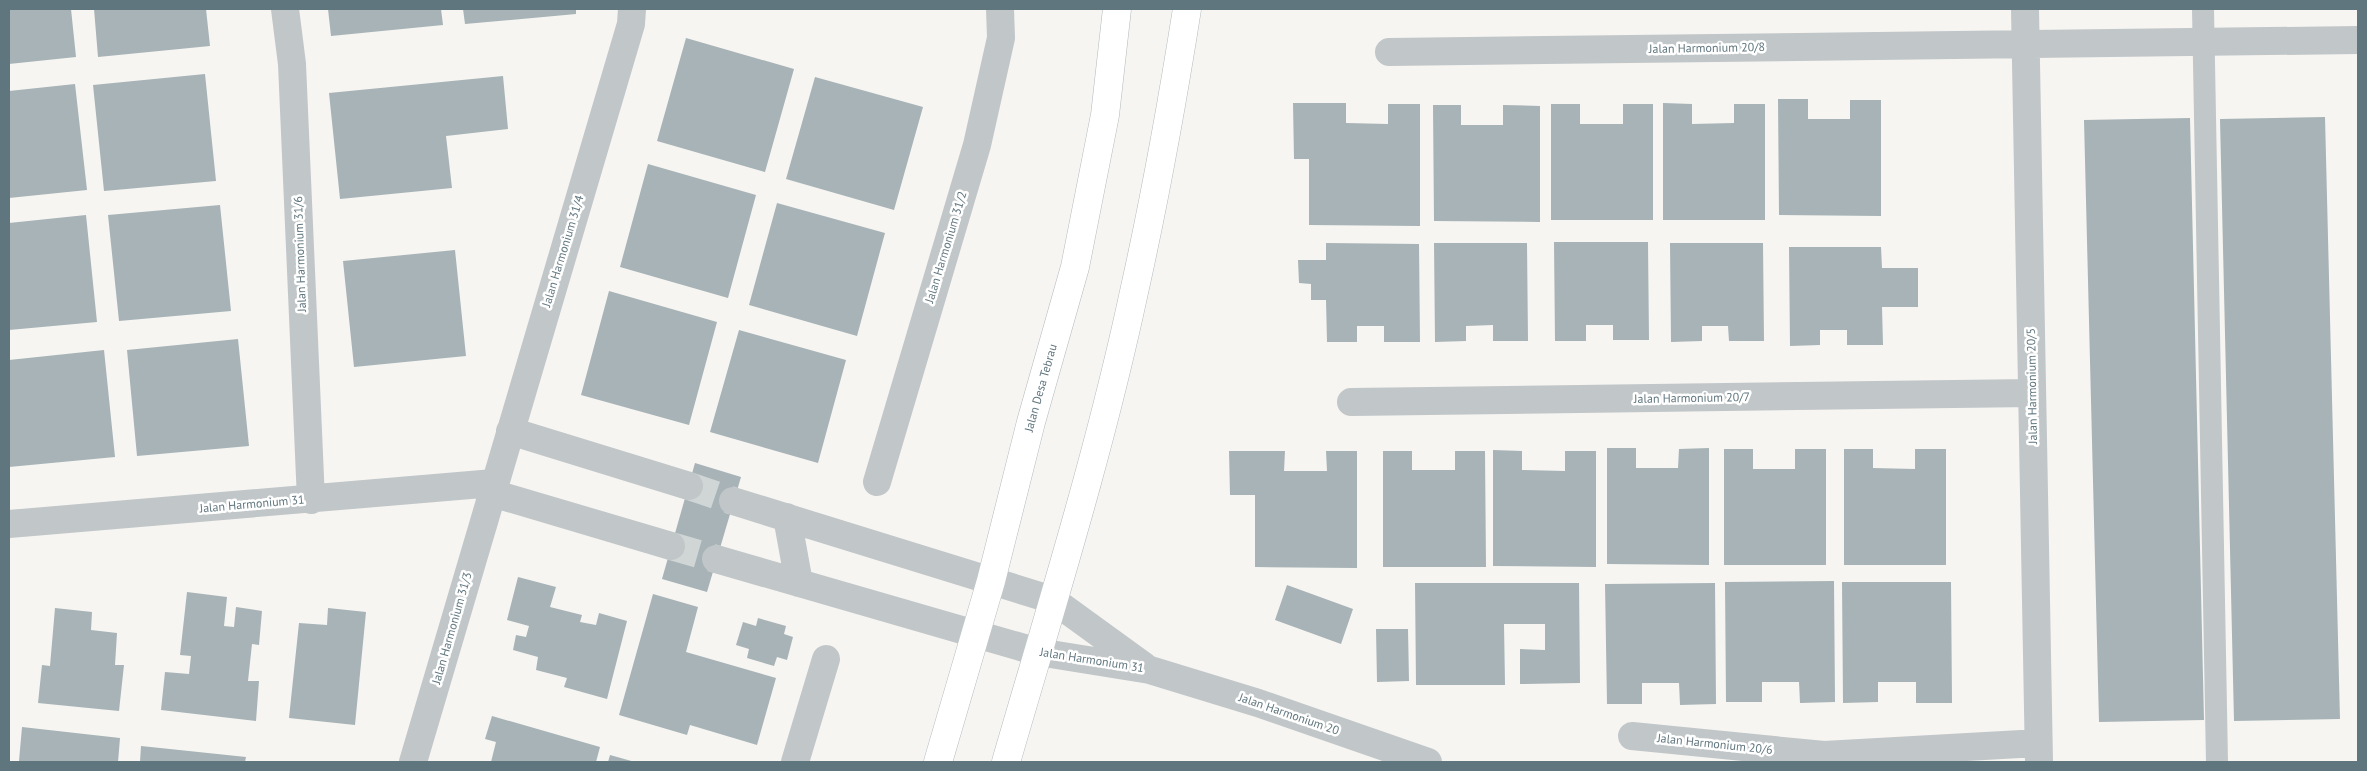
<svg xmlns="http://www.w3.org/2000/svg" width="2367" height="771" viewBox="0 0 2367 771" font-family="'PT Sans',sans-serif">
<rect width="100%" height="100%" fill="#f6f5f2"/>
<path fill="#a7b3b6" d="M9,9H71L76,57L9,64Z
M94,9H206L210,46L98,57Z
M328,9H441L443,25L331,36Z
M463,9H576V14L465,24Z
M686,38L794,69L765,172L657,141Z
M205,74L216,181L104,191L93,85Z
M503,76L508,129L446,136L452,188L340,199L329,93Z
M815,77L923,107L894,210L786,179Z
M75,84L87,190L9,198V91Z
M1778,99H1808V119H1850V100H1881V216L1779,215Z
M1293,103H1346V123L1388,124V104H1420V226L1309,225V159H1294Z
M1663,103L1692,104V124L1734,123V104H1765V220H1663Z
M1551,104H1580V124H1623V104H1653V220H1551Z
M1433,105H1461V125H1503V105L1540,106V222L1434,221Z
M2325,117L2340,719L2234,721L2220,119Z
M2190,118L2204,720L2099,722L2084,120Z
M648,164L756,195L728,298L620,267Z
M777,203L885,233L857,336L749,305Z
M220,205L231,311L119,321L108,215Z
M86,215L97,322L9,330V223Z
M1554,242H1648L1649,340H1613V325H1586V341H1555Z
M1326,243L1419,244L1420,342H1384V326H1357V342H1327L1326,300H1311V284L1299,283L1298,260H1326Z
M1434,243H1527L1528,341H1493V325L1466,326V341L1435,342Z
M1670,243H1763L1764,341H1729L1728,326H1702V341L1671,342Z
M1789,247H1881L1882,268H1918V307H1882L1883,345H1847V330H1820V345L1790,346Z
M455,250L466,356L354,367L343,261Z
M609,291L717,322L689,425L581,395Z
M739,330L846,360L818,463L710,432Z
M238,339L249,446L137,456L127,350Z
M104,350L115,457L9,467V360Z
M1607,448H1636V468H1678L1679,449L1709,448V565L1607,564Z
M1724,449H1753V469H1795V449H1826V565H1724Z
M1844,449H1873V468L1915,469V449H1946V565H1844Z
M1493,450L1522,451V470L1565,471V451H1596V567L1493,566Z
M1229,451H1285L1284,471H1327L1326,451H1357V568L1255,567V495H1230Z
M1383,451H1412V470H1455V451H1485L1486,567H1383Z
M695,463L741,477L707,592L662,579Z
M518,577L556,587L550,607L582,615L580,622L596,625L599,613L627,621L607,699L564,687L567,678L536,670L538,657L513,650L516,635L526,637L529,626L507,620Z
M1834,581L1835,702L1800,703L1799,682H1762V702H1726L1725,582Z
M1842,582H1951L1952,703H1916V682H1878V702L1843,703Z
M1415,583H1579L1580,683L1520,684V649L1545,650V624H1504L1505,685H1416Z
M1715,583L1716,704L1680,705L1679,683H1642V704H1607L1605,584Z
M1287,585L1353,609L1341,644L1275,620Z
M187,592L227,597L224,626L234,627L236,607L262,611L259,645L252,644L248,681H259L256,721L161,710L165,672L189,674L191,656L180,655Z
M653,594L698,607L686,652L776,678L757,745L690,725L687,735L619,715Z
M55,608L92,612L91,630L117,633L115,665H124L119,711L38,703L42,665L50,666Z
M328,608L366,612L355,725L289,718L299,623L327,625Z
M758,618L786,626L784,634L793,637L787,660L777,657L774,666L747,658L749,649L736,645L743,622L756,626Z
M1376,629H1408L1409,681L1377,682Z
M492,716L600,747L596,762H491L496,742L485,739Z
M22,727L120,738L118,762L19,761Z
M141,746L246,757L245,762H140Z
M610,755L635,762H608Z"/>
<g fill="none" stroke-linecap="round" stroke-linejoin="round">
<path stroke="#d0d5d5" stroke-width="28" stroke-dasharray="28 14" stroke-linecap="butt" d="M689,486L733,501
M671,546L716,559"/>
<defs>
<g id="secondary">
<path id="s1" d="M938,762L991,581L1031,422L1075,267L1105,115L1117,9"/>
<path d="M1006,762C1051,607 1100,451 1134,292C1155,198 1172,104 1187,9"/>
</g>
</defs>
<use href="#secondary" stroke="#b3babd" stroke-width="29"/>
<path stroke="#c1c6c8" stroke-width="22" d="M2203,9L2217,762"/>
<path stroke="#c1c6c8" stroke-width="28" d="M285,9L292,64L311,500
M2025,9L2039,762
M1389,52L2358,40
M1351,402L2032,393
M510,431L689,486
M877,482L977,145L1001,38L1000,9
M492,493L671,546
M733,501L1053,600L1144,666
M787,517L799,583
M9,524L494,483
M716,559L1038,652L1150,670L1258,703L1428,762
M1632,736L1824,755L2038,743
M413,762L631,24L632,9
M795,762L826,659"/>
<use href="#secondary" stroke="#fff" stroke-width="28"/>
</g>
<g text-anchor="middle" stroke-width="5" stroke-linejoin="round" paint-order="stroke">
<g font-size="12" fill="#60767e" stroke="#fff">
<text transform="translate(1707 48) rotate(-1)" y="4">Jalan Harmonium 20/8</text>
<text transform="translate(946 247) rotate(-73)" y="4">Jalan Harmonium 31/2</text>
<text transform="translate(563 251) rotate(-73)" y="4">Jalan Harmonium 31/4</text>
<text transform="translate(300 254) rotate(-92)" y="4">Jalan Harmonium 31/6</text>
<text transform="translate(2032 386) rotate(-91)" y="4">Jalan Harmonium 20/5</text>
<text dy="4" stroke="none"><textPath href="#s1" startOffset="388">Jalan Desa Tebrau</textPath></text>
<text transform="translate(1692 398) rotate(-1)" y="4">Jalan Harmonium 20/7</text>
<text transform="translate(252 504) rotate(-5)" y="4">Jalan Harmonium 31</text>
<text transform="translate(452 628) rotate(-74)" y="4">Jalan Harmonium 31/3</text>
<text transform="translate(1092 660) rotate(9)" y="4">Jalan Harmonium 31</text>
<text transform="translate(1289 714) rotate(19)" y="4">Jalan Harmonium 20</text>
<text transform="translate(1715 744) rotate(6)" y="4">Jalan Harmonium 20/6</text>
</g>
</g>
<rect width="2367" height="771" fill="none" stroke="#60767e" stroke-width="20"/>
</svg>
